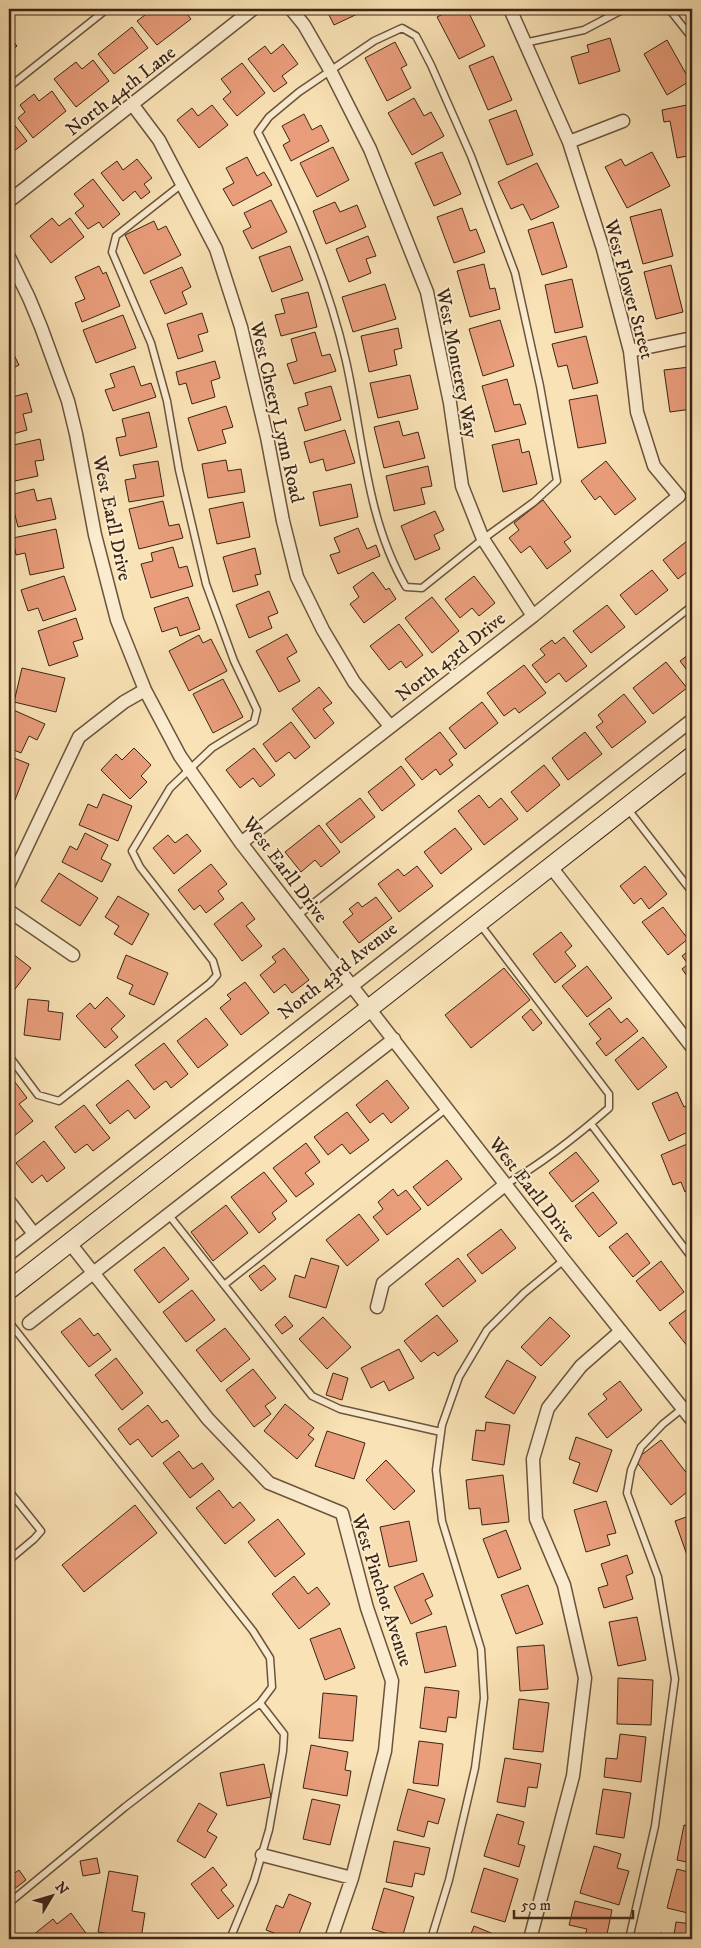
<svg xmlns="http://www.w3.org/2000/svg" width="701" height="1948" viewBox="0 0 701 1948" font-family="'IM FELL DW Pica',serif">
<rect width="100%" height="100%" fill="#f9e2b5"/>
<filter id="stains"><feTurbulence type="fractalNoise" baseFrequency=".004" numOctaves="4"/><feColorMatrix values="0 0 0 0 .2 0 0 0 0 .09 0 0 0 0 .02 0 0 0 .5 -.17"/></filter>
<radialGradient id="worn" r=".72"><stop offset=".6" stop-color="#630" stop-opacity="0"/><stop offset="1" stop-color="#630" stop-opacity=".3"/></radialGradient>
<path fill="#e99d7b" stroke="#3c2515" d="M10,9H28L12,14Z
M153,9H183L191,19L157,45L137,21Z
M326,9H368L334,25Z
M453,9H467L485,46L459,59L437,17Z
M540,9H553L542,14Z
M132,27L148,48L114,74L98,54Z
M9,36L17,46L9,53Z
M610,38L620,71L579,84L571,57L589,52L587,45Z
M667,40L690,81L667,95L644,54Z
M395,42L407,65L401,68L411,88L387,101L365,58Z
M283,44L298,64L282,76L287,83L274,92L248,59L265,46L271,54Z
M493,56L512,100L488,110L469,66Z
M93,60L109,81L76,107L54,79L76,62L82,69Z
M242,63L265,93L237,116L223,99L231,92L221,79Z
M52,91L66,111L33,138L18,118L25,112L20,105L34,94L39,101Z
M414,98L424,116L431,112L444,136L412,155L388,113Z
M692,104V155L677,158L670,121L664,122L662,110Z
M212,105L228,125L199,148L177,120L192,108L198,116Z
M516,110L533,155L507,165L489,120Z
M304,114L312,130L321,125L329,141L291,161L283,145L290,141L282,126Z
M9,118L27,141L9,155Z
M333,147L349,180L317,197L300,163Z
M442,152L461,194L434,206L415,163Z
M652,152L670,186L627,208L605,167L621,159L625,166Z
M247,157L257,176L264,172L272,185L233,206L223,189L234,183L226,168Z
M137,159L152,178L144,184L150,192L141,199L135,191L123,201L101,173L117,161L123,170Z
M537,163L559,207L531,220L523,204L511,209L498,182Z
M93,179L120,214L103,228L99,222L88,229L75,213L84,206L74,194Z
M271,200L287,232L252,249L243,231L251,227L244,213Z
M335,202L340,212L357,205L366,227L326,244L313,211Z
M462,208L470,231L476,229L485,252L454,263L437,217Z
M661,209L673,256L643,264L630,217Z
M52,218L59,226L70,218L84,237L51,263L30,236Z
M154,221L158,230L166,226L181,255L144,274L125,235Z
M553,222L567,267L542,275L528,230Z
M368,236L376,256L366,259L371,273L349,282L336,249Z
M290,246L303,280L272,292L259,257Z
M484,264L490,289L495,288L500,309L470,317L457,271Z
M671,265L683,312L656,319L644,272Z
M99,266L103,274L106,272L120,306L82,322L75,303L85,299L75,277Z
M182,267L191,287L182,292L187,304L165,314L150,281Z
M572,279L583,327L555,333L545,285Z
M385,284L396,319L353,332L342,297Z
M308,292L317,327L281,336L275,315L285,313L281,299Z
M202,313L208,332L198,335L203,351L178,359L167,324Z
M123,315L136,348L96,363L83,330Z
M500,320L514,366L483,376L469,329Z
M398,328L402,348L394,350L397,365L369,372L361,336Z
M315,332L322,356L330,354L336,371L294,384L287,364L297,361L291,339Z
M586,336L598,383L573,389L567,365L558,367L552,344Z
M9,347H10L19,365L9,370Z
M215,361L220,378L211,381L215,397L192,404L186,383L179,385L176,372Z
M134,366L141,386L151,383L156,397L113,411L105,390L115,387L110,374Z
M690,367L692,409L670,412L664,370Z
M9,371L15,384L9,387Z
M410,375L418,409L378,418L370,383Z
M507,379L514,405L520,404L526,424L495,432L482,386Z
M331,386L341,420L305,431L298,408L308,405L305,393Z
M27,393L32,412L23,414L27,430L9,435V398Z
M597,395L606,443L578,448L569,400Z
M226,406L233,427L222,430L226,443L198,451L188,418Z
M149,412L157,447L120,456L116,438L126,436L122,419Z
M399,421L403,436L418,432L425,458L384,468L374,427Z
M345,430L355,463L326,471L323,459L310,463L304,442Z
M40,439L44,460L35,461L38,476L10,482L9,446Z
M519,439L522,453L529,451L537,484L503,492L492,445Z
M226,460L228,471L241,469L245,492L208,498L202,464Z
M158,461L164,496L129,502L125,480L136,478L133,465Z
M606,461L636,499L615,515L600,496L595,500L581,481Z
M428,466L432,486L421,488L425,504L394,511L386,476Z
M351,484L358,517L320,526L313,492Z
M34,489L37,501L51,498L56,519L18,527L10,495Z
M543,500L571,537L564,542L571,551L547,569L530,546L521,553L509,538L519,530L514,523Z
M163,501L169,526L179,524L183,538L139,549L129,509Z
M243,502L250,537L217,544L209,509Z
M435,511L444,530L434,535L440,549L415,560L401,526Z
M358,528L367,549L376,545L380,556L338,574L330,555L340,552L334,538Z
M56,529L64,568L30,575L25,553L16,555L13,538Z
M692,537V568L678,579L663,560Z
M173,547L179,568L187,566L193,586L151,598L141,564L153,561L151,553Z
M255,548L261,574L255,575L258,585L233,592L223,557Z
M652,570L668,590L636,615L620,595Z
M373,572L386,590L389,588L396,599L364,623L350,604L359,597L353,587Z
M64,576L76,610L43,621L38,608L28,611L21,590Z
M474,576L495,603L479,616L472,608L460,618L445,599Z
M269,591L278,613L268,617L272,628L249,638L236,605Z
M188,597L200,629L180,636L177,627L162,632L154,608Z
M432,597L459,631L432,653L405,618Z
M607,605L625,627L591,653L573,631Z
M76,618L83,639L73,642L78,656L49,666L38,631Z
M399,624L423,655L406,668L401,661L389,670L370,646Z
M287,634L297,652L287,658L300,681L279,692L256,651Z
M199,635L203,643L211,639L227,671L189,691L169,651Z
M564,637L587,666L566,682L559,673L546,683L532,665L545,655L540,649L552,640L555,644Z
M692,652V677L680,661Z
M666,662L687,688L653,714L633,688Z
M524,665L546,693L519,713L515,708L504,716L487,693Z
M22,668L65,678L56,712L14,702Z
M223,679L243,717L213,733L193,694Z
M319,687L332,703L323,709L334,723L315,739L292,709Z
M624,694L646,722L612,748L596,727L603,722L598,715Z
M482,702L498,723L465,749L449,728Z
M9,708L45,724L37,740L29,736L21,753L9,748Z
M291,722L310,747L295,759L289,752L276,762L263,744Z
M440,732L457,754L449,760L453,765L440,775L436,769L422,780L405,759Z
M585,732L602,754L568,780L552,758Z
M134,748L151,765L141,776L147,782L130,799L101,770L116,754L122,760Z
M254,748L275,775L260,787L253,778L240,788L226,770Z
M9,756L29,764L15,800L9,798Z
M544,765L560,785L527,812L511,792Z
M401,766L415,785L382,811L368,792Z
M103,794L132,806L118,841L79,825L88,804L97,808Z
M479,795L489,808L501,798L518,819L484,845L458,811Z
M360,798L375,817L341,843L326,824Z
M692,819V832L686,824Z
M319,825L340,852L321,867L315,860L301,872L285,852Z
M455,828L472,849L441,874L424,852Z
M85,833L108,845L101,859L111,864L102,882L62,862L70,846L77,850Z
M187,834L201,851L174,874L153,848L168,835L175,843Z
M211,864L227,884L218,891L224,899L206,913L200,905L194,910L178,890Z
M417,866L433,886L399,912L378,884L398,869L404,876Z
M645,866L667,894L649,909L641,898L634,904L620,886Z
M59,873L98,898L80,926L41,901Z
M118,896L149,914L132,945L114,934L119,926L105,917Z
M376,897L392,918L359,943L343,922L353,914L349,909L358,902L362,907Z
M242,902L255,919L246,926L262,946L242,961L214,924Z
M663,907L688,939L668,955L642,922Z
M561,932L572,946L565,952L576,966L555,983L533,954Z
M284,948L309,980L292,993L285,984L274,993L260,975L276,962L272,957Z
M692,948V983L682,969L688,964L682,956Z
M9,951L31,968L9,997Z
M126,955L168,973L154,1005L129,994L133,985L117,978Z
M587,966L612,998L587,1017L562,986Z
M504,968L530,1000L471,1048L445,1015Z
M245,982L269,1013L241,1035L220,1008L231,999L227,995Z
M107,997L125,1016L111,1029L118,1037L105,1048L76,1016L90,1003L95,1009Z
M28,999L49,1001L48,1011L63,1013L60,1040L24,1035Z
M609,1008L621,1023L627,1018L638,1031L606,1056L596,1043L601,1039L589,1024Z
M531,1009L542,1023L533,1031L522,1017Z
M206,1018L228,1045L198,1068L177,1041Z
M643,1037L667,1067L638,1090L615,1060Z
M164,1043L188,1074L171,1088L166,1081L154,1090L135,1065Z
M128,1080L150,1107L135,1119L128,1110L110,1124L96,1105Z
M387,1080L409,1108L391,1123L383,1113L370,1123L356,1105Z
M15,1082L27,1098L19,1104L33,1121L9,1140V1086Z
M677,1092L684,1107L691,1104L692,1107V1130L669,1141L652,1103Z
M84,1105L110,1138L93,1151L87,1144L75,1153L55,1127Z
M347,1112L369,1140L350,1154L342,1144L328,1155L314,1137Z
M44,1141L65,1168L47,1182L42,1175L32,1183L16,1163Z
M692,1142V1189L685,1192L681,1182L673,1185L661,1155Z
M306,1143L320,1162L305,1173L314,1184L296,1197L273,1168Z
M576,1152L599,1181L572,1202L549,1173Z
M447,1160L462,1179L428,1206L413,1187Z
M264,1172L287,1201L272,1213L276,1219L259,1233L231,1197Z
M393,1189L398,1196L406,1190L421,1209L387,1235L373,1217L383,1209L378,1202Z
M593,1192L617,1223L599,1237L575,1206Z
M692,1204V1216L687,1208Z
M226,1205L248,1233L213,1261L191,1232Z
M359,1214L379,1240L347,1266L326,1240Z
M501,1229L516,1248L482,1274L467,1255Z
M627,1233L650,1263L633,1277L609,1247Z
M164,1247L189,1279L159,1303L134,1270Z
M311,1258L339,1266L326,1308L289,1297L295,1275L305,1278Z
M458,1258L476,1281L443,1307L425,1284Z
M661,1261L684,1292L660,1311L636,1281Z
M264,1265L276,1279L261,1291L249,1276Z
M192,1290L215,1320L186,1342L163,1312Z
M686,1310L692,1317V1352L669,1323Z
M437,1315L458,1341L438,1356L434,1352L421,1362L404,1341Z
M285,1316L293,1326L282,1334L275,1325Z
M323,1317L351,1347L327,1369L299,1339Z
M550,1317L570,1336L541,1366L521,1347Z
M80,1318L94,1336L98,1333L111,1350L89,1367L61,1332Z
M225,1328L250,1359L221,1382L196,1350Z
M399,1349L414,1378L389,1391L384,1381L371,1388L361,1368Z
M116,1358L143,1393L122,1410L95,1375Z
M507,1360L536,1377L514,1414L485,1397Z
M253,1369L276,1398L265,1406L271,1414L254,1427L226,1390Z
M333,1373L348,1378L342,1400L326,1395Z
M620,1381L642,1410L607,1438L588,1414L607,1399L603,1394Z
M285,1404L314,1428L308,1435L314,1439L297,1459L264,1431Z
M148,1405L162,1423L167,1420L179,1436L152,1457L138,1439L130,1445L118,1429Z
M486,1422L510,1425L504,1465L472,1460L476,1430L485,1431Z
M327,1431L365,1443L354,1479L315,1466Z
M576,1437L612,1450L597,1492L573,1483L580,1463L569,1459Z
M661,1440L692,1480V1488L671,1505L635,1460Z
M179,1451L193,1469L202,1463L214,1479L190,1498L163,1463Z
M386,1460L415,1491L394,1510L366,1480Z
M503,1475L509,1522L482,1525L480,1508L469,1509L466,1480Z
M219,1490L233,1508L240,1502L255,1520L225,1544L196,1508Z
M606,1501L616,1533L607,1535L610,1545L586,1552L574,1510Z
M135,1505L157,1533L84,1592L62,1565Z
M692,1515V1556L688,1558L675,1521Z
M278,1519L305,1554L275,1577L248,1542Z
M409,1521L417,1561L389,1567L380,1527Z
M506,1530L521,1569L498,1578L483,1539Z
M627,1555L633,1573L626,1576L633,1599L604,1608L598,1588L608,1585L601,1564Z
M423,1573L433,1596L425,1600L432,1614L411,1624L394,1587Z
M294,1576L308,1594L317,1587L330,1604L299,1629L272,1594Z
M528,1585L543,1624L516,1634L501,1595Z
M637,1617L646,1660L618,1666L609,1622Z
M446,1626L456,1666L425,1673L416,1633Z
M340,1628L355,1668L325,1680L310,1639Z
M544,1645L548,1689L520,1691L517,1647Z
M618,1678L653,1680L651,1725L617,1724Z
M425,1687L459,1691L456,1718L448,1717L446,1732L420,1728Z
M323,1693L357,1696L353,1741L319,1738Z
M519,1699L549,1703L543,1752L513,1749Z
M620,1734L646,1737L641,1782L604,1777L606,1758L617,1759Z
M419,1741L443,1744L438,1786L413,1783Z
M311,1745L348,1752L345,1770L351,1771L347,1796L303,1788Z
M505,1758L541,1764L537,1788L528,1787L525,1807L497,1802Z
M264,1764L271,1797L227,1806L220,1773Z
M408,1789L445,1799L438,1824L428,1821L424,1837L397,1830Z
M603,1789L631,1793L624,1838L596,1834Z
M312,1799L340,1805L330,1845L303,1839Z
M199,1803L217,1814L207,1831L217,1837L205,1858L177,1841Z
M497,1814L524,1822L518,1844L525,1846L519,1867L484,1856Z
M684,1825L692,1827V1863L677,1860Z
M394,1841L430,1848L424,1875L415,1873L412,1887L386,1882Z
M594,1846L621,1854L617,1868L629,1871L619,1905L580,1893Z
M97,1858L100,1873L83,1876L80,1861Z
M9,1860L15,1868L10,1872L12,1875L19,1870L26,1880L9,1893Z
M213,1867L227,1885L221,1890L234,1906L218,1919L191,1884Z
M484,1868L518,1879L505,1922L471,1912Z
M677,1869L692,1873V1914L667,1908Z
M109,1871L138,1876L132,1911L145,1913L141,1939L98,1932Z
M384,1888L414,1897L402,1938L372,1929Z
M289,1894L311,1903L297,1939H290L266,1930L276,1905L283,1908Z
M575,1901L612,1910L606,1939H584L587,1929L569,1925Z
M71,1913L88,1936L83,1939H36L33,1935L53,1919L57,1924Z
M676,1922L692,1924V1939H659L660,1933L674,1935Z
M474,1926L501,1937L500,1939H469Z"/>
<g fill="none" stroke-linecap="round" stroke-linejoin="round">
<defs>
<path id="lane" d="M669,9L692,38
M402,28L416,36L431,65L471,156L515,273L540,386L557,481L534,502L483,539L422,588L406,587C366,519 363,436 346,361C328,281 295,205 258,132L269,117L299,92L374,41Z
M524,43L584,30L624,9
M9,87L107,9
M627,808L692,892
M297,916L692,606
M479,923L609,1094V1108C577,1136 543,1163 506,1184
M9,1056L38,1095L59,1101L210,983L217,975L213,961L140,867L132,851L170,788L212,748L254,722L257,710L234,661L206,584L179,470L167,401L151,343L112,252L116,236L182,184
M591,1124L692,1258
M168,1214L312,1396L340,1409L441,1432
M224,1285L447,1108
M9,1322L253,1631L270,1658L272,1687L260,1703L284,1734L283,1751L269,1830L254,1881L230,1939
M9,1491L41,1531L34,1539L9,1560
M9,1903L125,1807L260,1703
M431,1939L449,1880L475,1768L484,1698L481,1649L442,1521L436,1470L442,1425L459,1377L487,1330L524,1293L564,1260
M629,1939L655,1826L675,1679L658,1577L627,1493L631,1470L641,1447L663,1424L683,1408"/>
<path id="street" d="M291,9L304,25L330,70L370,149L427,292L450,403L462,486L483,539L533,616
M132,104L159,140L216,249L241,327L267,437L283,521L297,577L323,630L354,682L390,726
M569,142L623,121
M9,201L253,9
M9,257L29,298L41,327L68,401L76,434L95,535L117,620L145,690L180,756L241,843L564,1260L692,1420
M630,351L692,338
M241,843L533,616L679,496L654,466L637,412L630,351L603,249L569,142L510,9
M551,867L692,1047
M9,884L79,737L124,702L145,690
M9,911L73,955
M9,1201L34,1234
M69,1242L208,1419L269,1483L342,1513L367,1608L392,1681L385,1751L352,1878L331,1939
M9,1254L692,720
M377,1307L383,1283L506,1184
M29,1323L394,1039
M262,1855L352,1878
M530,1939L573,1776L585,1678L564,1585L536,1519L533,1459L548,1408L581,1366L621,1331"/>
<path id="secondary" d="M9,1290L692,756"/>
</defs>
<use href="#lane" stroke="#6b543d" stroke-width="9"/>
<use href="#street" stroke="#6b543d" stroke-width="15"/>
<use href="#secondary" stroke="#3c2515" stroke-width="20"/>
<use href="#lane" stroke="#fbeccf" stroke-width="6"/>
<use href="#street" stroke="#fbeccf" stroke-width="12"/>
<use href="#secondary" stroke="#fbeccf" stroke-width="18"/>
</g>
<g text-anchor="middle" stroke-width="4" stroke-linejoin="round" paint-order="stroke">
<g font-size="19" fill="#3c2515" stroke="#fbeccf">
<text transform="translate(120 90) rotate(-38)" y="7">North 44th Lane</text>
<text transform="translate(630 289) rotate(75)" y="7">West Flower Street</text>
<text transform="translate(458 363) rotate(79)" y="7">West Monterey Way</text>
<text transform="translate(278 412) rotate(77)" y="7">West Cheery Lynn Road</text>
<text transform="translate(113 518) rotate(78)" y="7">West Earll Drive</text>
<text transform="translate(450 656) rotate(-38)" y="7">North 43rd Drive</text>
<text transform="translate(286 869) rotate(53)" y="7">West Earll Drive</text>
<text transform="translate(337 970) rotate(-38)" y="7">North 43rd Avenue</text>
<text transform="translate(533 1189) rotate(52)" y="7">West Earll Drive</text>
<text transform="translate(383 1590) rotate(72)" y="7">West Pinchot Avenue</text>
</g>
</g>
<rect width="701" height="1948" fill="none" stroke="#f9e2b5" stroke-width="30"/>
<rect x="10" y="10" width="681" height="1928" fill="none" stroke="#3c2515" stroke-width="2.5"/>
<rect x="15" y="15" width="671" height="1918" fill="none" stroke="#3c2515"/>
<g transform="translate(52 1896) rotate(52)" stroke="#fbeccf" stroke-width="4" paint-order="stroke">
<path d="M0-4L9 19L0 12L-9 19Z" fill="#3c2515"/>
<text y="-8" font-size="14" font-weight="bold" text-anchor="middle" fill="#3c2515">N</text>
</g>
<path d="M514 1910v8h119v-8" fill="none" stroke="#3c2515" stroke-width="2.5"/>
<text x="521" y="1910" font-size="15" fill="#3c2515" stroke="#fbeccf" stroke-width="4" paint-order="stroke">50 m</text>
<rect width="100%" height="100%" filter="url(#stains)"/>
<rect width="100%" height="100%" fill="url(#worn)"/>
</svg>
